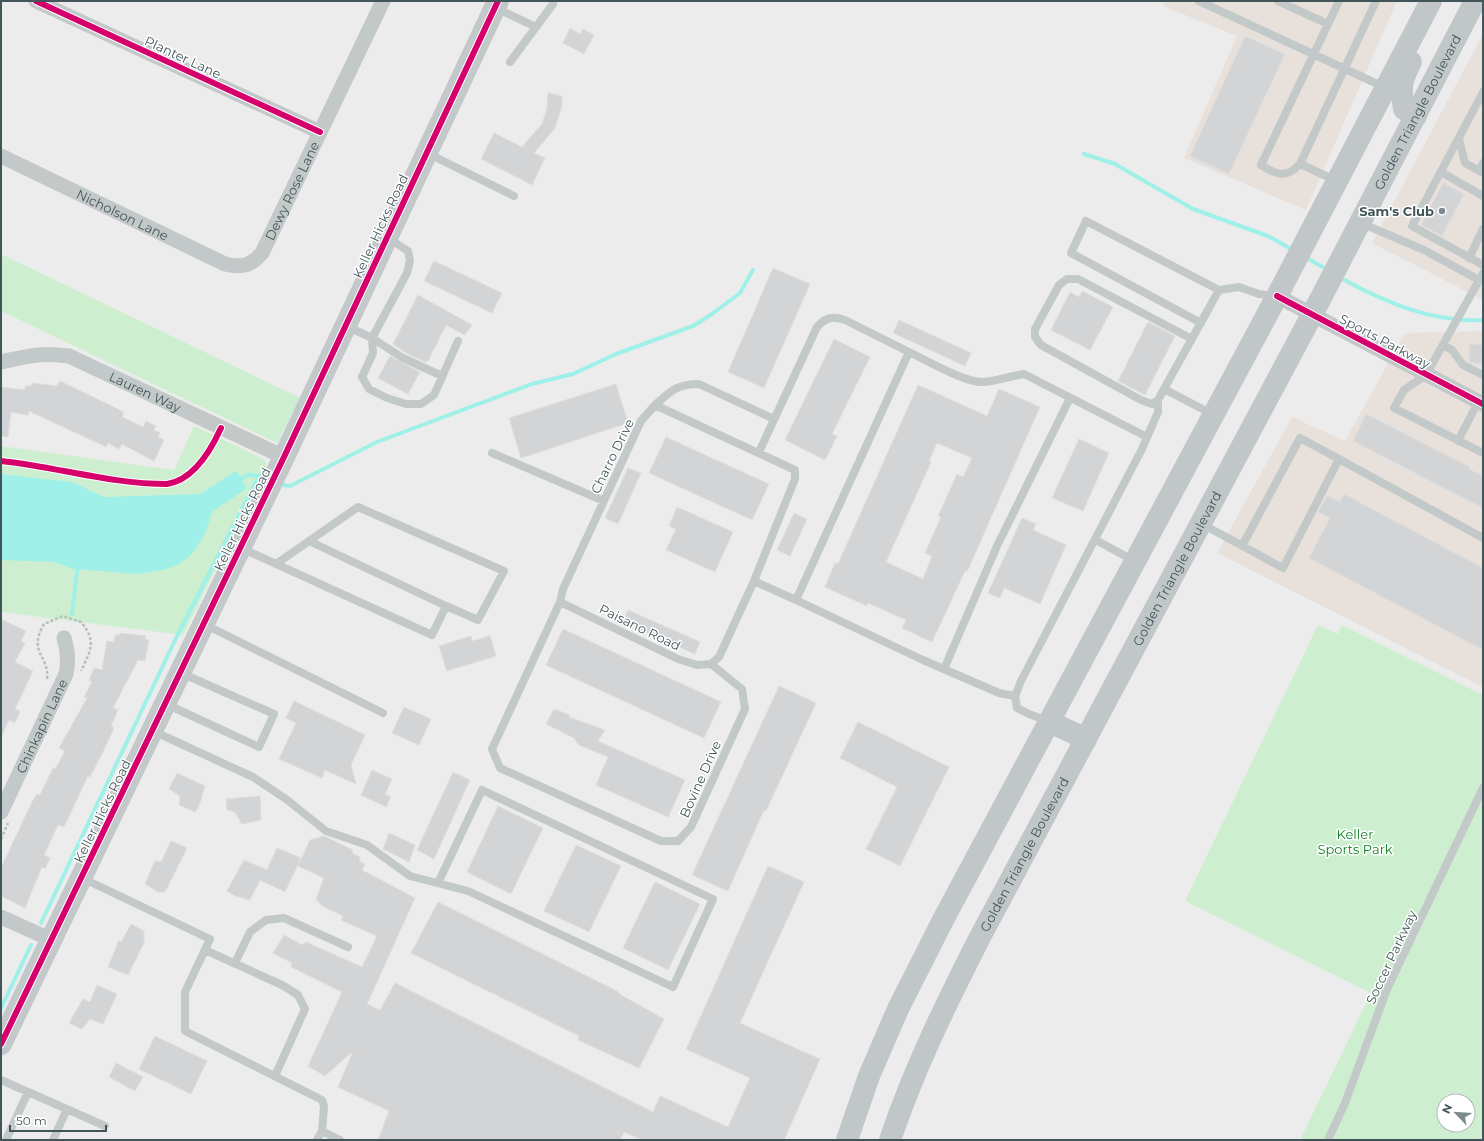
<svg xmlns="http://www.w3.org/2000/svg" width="1484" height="1141" viewBox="0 0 1484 1141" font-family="Montserrat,sans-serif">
<rect width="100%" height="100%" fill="#edecec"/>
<path fill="#e8e0da" d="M1165,1H1397L1306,210L1184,158L1237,36L1163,6Z
M1483,34V300L1372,243Z
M1483,331V687L1217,553L1292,417L1345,441L1405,333Z"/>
<path fill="#ceefcf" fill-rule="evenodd" d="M1,254L300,398L277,443L1,311Z
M194,426L262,458L266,463V469L183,635L1,612V446L174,470Z
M1318,625L1338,634L1342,625L1483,695V1140H1300L1371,993L1185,901ZM1444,1101H1468V1125H1444Z"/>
<path fill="#9ff0e8" d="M236,471L247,488L212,512L205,534L192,554L179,564L164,570L138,574L73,569L54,562L1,560V474L72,482L104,497L200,494Z"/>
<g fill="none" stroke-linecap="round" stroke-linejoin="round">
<path stroke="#9ff0e8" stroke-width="4" d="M1084,154L1115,164L1193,209L1268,236L1293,250
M1305,257L1328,270
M1339,277C1382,301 1432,323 1483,320
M237,481L248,475L261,476
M278,484L290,486L377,442L532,384L573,374L616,354L693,326L712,314L740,293L753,270
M72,614L78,564
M41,923L177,636L259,476
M1,1008L31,945"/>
</g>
<path fill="#d3d4d5" stroke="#dededf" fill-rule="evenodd" d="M570,28L580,34L583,29L594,35L584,54L563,43Z
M1245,36L1285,54L1229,174L1190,156Z
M548,93L562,96V106L555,128L534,153L545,158L532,185L481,159L494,133L522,147L542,124L547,109Z
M1443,183L1464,194L1442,236L1421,225Z
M434,261L502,293L492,313L424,281Z
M773,268L810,284L764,388L728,372Z
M1082,291L1113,307L1090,350L1051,330L1070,292L1079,297Z
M418,295L472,325L465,335L446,325L428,361L425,362L406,353L393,344Z
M899,320L971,353L965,366L893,333Z
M1148,322L1175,336L1145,395L1118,381Z
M834,339L870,357L832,434L837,436L825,460L785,440Z
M1470,344L1483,345V364L1469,362Z
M390,356L420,372L408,394L378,378Z
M60,381L124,412L122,417L143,427L146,421L156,426L154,430L160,433L158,437L164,440L154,461L122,444L119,449L108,443L106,447L29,411L28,415L11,412L8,437L1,436V387L25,390V386H31L32,383L57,386Z
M616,384L628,423L521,458L509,418Z
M918,385L987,416L999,389L1040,407L967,572L965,571L932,642L902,628L906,620L868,603L867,606L825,587L835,563L838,564ZM937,443L972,458L963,477L957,474L938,516L941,517L925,553L932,556L923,579L886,562L931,462L929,461Z
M1366,414L1470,467L1469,469L1483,476V508L1353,441Z
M666,437L769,484L752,520L649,473Z
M1079,439L1109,453L1083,511L1052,498Z
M628,468L641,473L618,524L605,518Z
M1344,494L1483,568V650L1309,558L1330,518L1318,512L1327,495L1340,502Z
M677,507L733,532L715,572L666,550L676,529L669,526Z
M794,513L807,519L790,556L777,550Z
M1022,518L1036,524L1033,530L1066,545L1040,604L1004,588L1000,598L988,593Z
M628,610L700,642L695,654L623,622Z
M1,619L26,631L21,641L25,643L15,662L33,671L15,709L20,711L15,723L9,720L1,737Z
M563,629L721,702L704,738L546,665Z
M120,633L146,636L145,639L149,640L145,661L138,660L113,708L118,710L111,726L114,728L102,754L90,777L88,776L64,827L58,825L44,855L50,858L45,869L42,867L25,908L1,896V868L33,800L37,794L40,795L53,768L55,769L65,751L59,748L87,698L84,697L92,682L89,680L94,668L102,670L107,641L114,642L115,635H119Z
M471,636L472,641L490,636L496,656L447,671L439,646Z
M779,686L816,703L766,811L764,810L728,891L692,875Z
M294,701L365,735L351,765L356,784L325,770L322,778L279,759L296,723L286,718Z
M404,707L431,719L419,745L392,733Z
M554,709L570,715L569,717L605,730L598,741L685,780L668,817L596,785L608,757L579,745L574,738L546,724Z
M858,722L949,767L900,866L866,849L897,787L840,758Z
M372,770L392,779L385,794L391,797L386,807L361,795Z
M453,772L470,780L434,859L417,850Z
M177,773L205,786L199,806L195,812L179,805L180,796L169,789Z
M260,796L261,820L242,824L235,812L227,810L226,799Z
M498,806L543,828L511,894L467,872Z
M389,833L415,845L409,862L383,849Z
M324,836L353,850L352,853L360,857L359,861L365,864L362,870L415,898L367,1004L380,1010L395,983L653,1112L660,1096L728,1127L750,1078L686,1049L768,866L804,882L740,1023L820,1059L784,1140H642L624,1132L620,1140H378L389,1111L338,1087L353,1051L325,1076L308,1066L342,992L291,967L292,963L273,953L284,935L302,945L306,942L362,967L377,936L341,920L343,916L322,906L316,899L324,878L298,866L310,840Z
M171,841L187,848L165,892H158L145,884L155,861L161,862Z
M576,845L621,866L589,932L544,911Z
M277,848L301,858L285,892L260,880L250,900L235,896L227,891L244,860L267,870Z
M655,882L700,904L668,970L623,948Z
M438,902L617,991L621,995L664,1019L639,1068L578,1040L579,1036L411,953Z
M131,924L144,931V943L128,975L108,967L119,940L121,942Z
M97,985L117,994L103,1024L90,1019L82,1029L69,1023L83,999L90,1002Z
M155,1036L207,1061L191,1094L139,1069Z
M116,1063L143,1077L135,1091L109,1077Z"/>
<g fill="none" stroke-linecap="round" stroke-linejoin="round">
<path stroke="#b2c2b8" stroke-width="2.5" stroke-dasharray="3 2" stroke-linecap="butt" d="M1,461C57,467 111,484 167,484C190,481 206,458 216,439
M47,679C50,656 27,653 44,624L63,616L81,622C97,642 91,649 81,671
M1,839L8,823"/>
<path stroke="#c3c8c9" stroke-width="8" d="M1199,1L1384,87
M1278,1L1328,24
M496,8L536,27L510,62
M536,27L553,4
M1483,92L1412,226L1483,265
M1459,139L1465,163L1483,173
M427,153L514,196
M1300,164L1376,1
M1479,171L1483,163
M1441,172L1483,196
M1337,181L1300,164C1286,179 1277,175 1261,165L1339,1
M1361,223L1424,250L1479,280
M388,238L408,251L410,261L407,273L372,338L403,358L442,376
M1469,258L1483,229
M1483,273L1426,375L1404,390L1394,408L1483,453
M1201,323L1071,253L1086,221L1219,290
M346,326L372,338L373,353L362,377L369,389L387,398L406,404H421L434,395L458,341
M1443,345L1452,350L1463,365L1483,375
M1164,389L1158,400L1152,404L1141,400L1041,345L1035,337V329L1059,285L1067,279H1078L1192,339
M655,405L795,470V479L754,581L719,657L711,664L742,689L745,709L691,827L678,841H661L500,768L492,749L560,602L563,589L641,421Z
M655,405C671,391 677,384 699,384L774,419
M1212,414L1164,389L1219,290L1239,287L1259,294L1276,296
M1458,441L1478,402
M759,452L817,327C826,317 833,316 845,320L909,352
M492,453L604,501
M1202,524L1283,568L1339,459L1483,538
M1096,540L1134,561
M309,541L446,606
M1242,546L1300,438L1339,459
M241,548L432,635L446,606L478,620L504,571L358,507L276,564
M754,581L796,600
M560,602L678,659L697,665L711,664
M204,624L383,713
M944,669L997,546L1070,398
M1015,696L999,693L923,660L796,600L909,352C926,360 967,384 984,382C997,381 1010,376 1024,374L1147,437
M166,704L259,747L274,714L181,673
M1048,721L1029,714L1017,708L1015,696L1021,681L1142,449L1158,412V400
M153,731L253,777L286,799L326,831L367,845L410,876L468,891L673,987L713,899L482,790L438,883
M82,878L210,939L185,992V1031L322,1100L324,1106L322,1131L340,1140
M205,950L282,985L298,995L305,1009L275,1076
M235,963L250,932L266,920L284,918L348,947
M1,1080L105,1126
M6,1140L28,1092
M53,1140L67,1109
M317,1140L322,1131
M1328,1140L1345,1103L1387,989L1483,788"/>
<g stroke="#c3c8c9" stroke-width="15">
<path d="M36,1L320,132"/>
<path id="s1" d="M1,156L225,264C241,268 251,266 262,253L383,1"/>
<path d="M1277,296L1483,404"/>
<path id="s2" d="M1,362C28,356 41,352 69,356L284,457"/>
<path id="s3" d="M1,812L66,674C69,661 68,651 64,638"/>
<path d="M1,917L52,940"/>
</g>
<path stroke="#c3c9cb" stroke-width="22" d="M1,1044L284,457L498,1"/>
<g stroke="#c1c7c8" stroke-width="22">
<path d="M1411,62C1401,81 1400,88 1404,109L1416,116"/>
<path d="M1050,722L1086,739"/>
<path d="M847,1140L869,1076L898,1009L943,920L1277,296L1431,1"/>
<path id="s4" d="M890,1140C914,1069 945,1006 979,939L1312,315L1475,1"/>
</g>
<defs>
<path id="cycleway" d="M36,1L320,132
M1277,296L1483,404
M1,461C57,467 111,484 167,484C194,480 211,450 221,428
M1,1044L284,457L498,1"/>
</defs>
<use href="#cycleway" stroke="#fff" stroke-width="8"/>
<use href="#cycleway" stroke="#d6006c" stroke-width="6"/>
</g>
<circle fill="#7e8a8d" stroke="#fff" stroke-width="1.5" cx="1442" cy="211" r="4"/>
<g text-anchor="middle" stroke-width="3" stroke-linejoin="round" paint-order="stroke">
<g font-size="13" fill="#42565a" stroke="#fff">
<text transform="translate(183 57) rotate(25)" y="5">Planter Lane</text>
<text dy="5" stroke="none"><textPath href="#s4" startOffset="1156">Golden Triangle Boulevard</textPath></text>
<text dy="5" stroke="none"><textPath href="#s1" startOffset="359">Dewy Rose Lane</textPath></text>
<text dy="5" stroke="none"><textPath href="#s1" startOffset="135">Nicholson Lane</textPath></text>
<text transform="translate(380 226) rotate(-65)" y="5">Keller Hicks Road</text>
<text transform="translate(1385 341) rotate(28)" y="5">Sports Parkway</text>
<text dy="5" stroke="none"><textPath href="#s2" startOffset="153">Lauren Way</textPath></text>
<text transform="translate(612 456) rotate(-64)" y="5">Charro Drive</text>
<text transform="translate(242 519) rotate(-64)" y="5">Keller Hicks Road</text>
<text dy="5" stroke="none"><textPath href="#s4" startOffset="640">Golden Triangle Boulevard</textPath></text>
<text transform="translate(640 627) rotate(26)" y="5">Paisano Road</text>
<text dy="5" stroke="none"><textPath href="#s3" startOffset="95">Chinkapin Lane</textPath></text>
<text transform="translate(700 779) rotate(-66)" y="5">Bovine Drive</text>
<text transform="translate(102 811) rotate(-64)" y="5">Keller Hicks Road</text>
<text dy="5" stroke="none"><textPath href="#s4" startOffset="316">Golden Triangle Boulevard</textPath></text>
<text transform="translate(1391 957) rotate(-65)" y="5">Soccer Parkway</text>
</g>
<g font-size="13" font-weight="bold" fill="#42565a" stroke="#fff" text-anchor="end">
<text x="1434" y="216">Sam's Club</text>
</g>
<g font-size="13" fill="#0f7f24" stroke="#fff">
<text x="1355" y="839">Keller<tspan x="1355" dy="15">Sports Park</tspan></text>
</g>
</g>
<rect width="1484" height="1141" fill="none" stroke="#42565a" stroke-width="4"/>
<g transform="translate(1456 1113) rotate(295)"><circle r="19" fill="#ffffff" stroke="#b3bbbd"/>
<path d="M0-3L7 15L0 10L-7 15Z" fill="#7e8a8d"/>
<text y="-6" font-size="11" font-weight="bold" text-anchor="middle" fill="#42565a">N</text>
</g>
<path d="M10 1125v6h96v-6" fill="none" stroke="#42565a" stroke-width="2"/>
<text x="16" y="1125" font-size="12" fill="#42565a" stroke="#ffffff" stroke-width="3" paint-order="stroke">50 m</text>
</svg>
